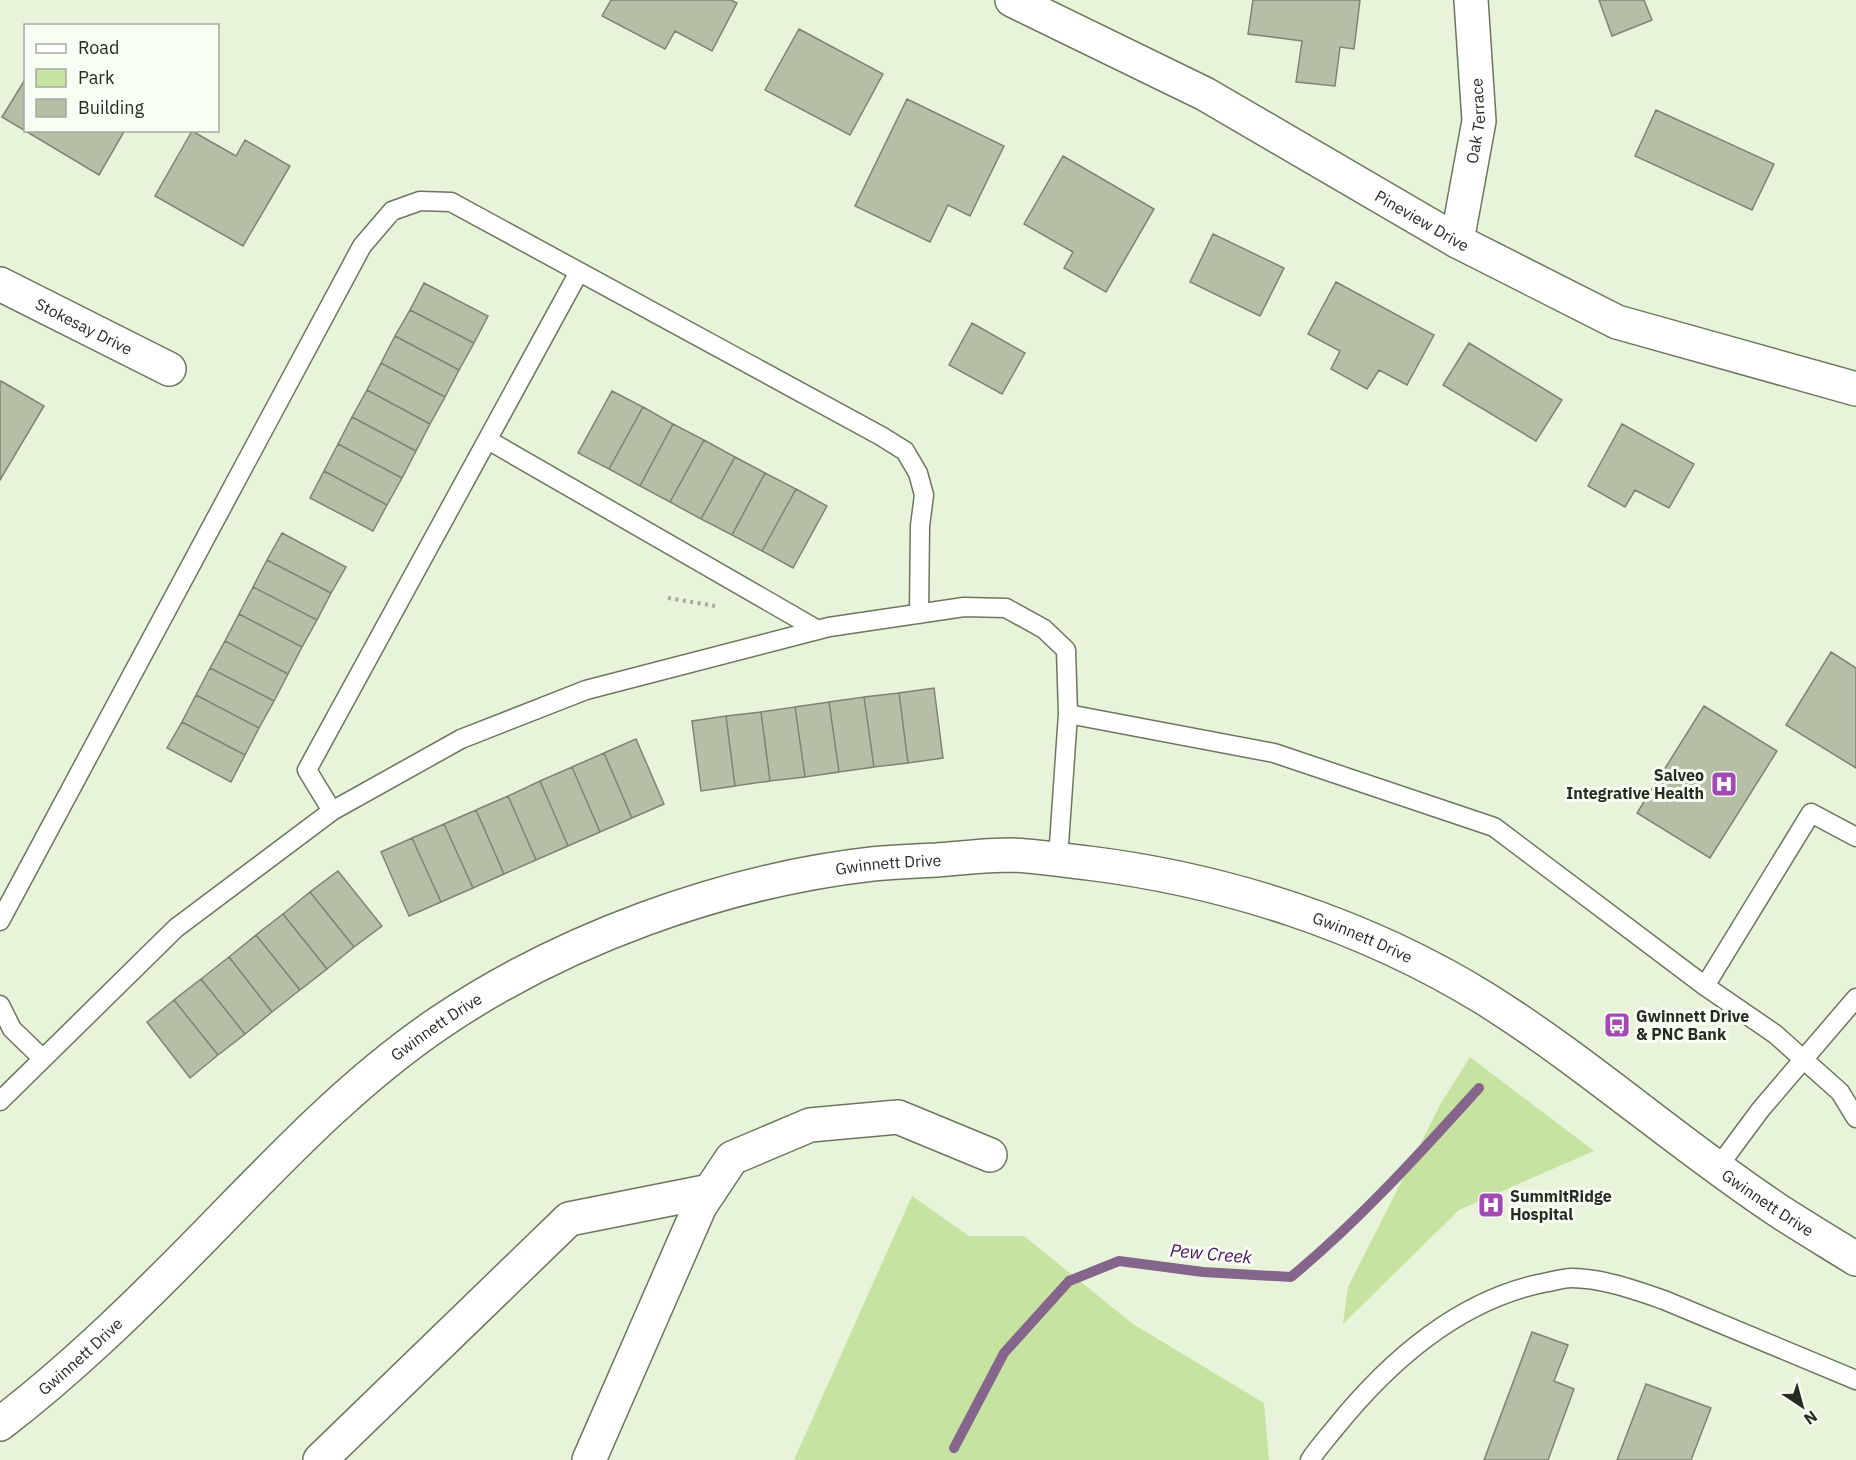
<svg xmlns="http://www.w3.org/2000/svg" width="1856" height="1460" viewBox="0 0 1856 1460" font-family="'IBM Plex Sans',sans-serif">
<rect width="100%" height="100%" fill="#e8f4da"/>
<path fill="#c6e3a1" d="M1470,1057L1594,1151L1459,1210L1343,1324L1348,1287L1440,1105Z
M912,1196L969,1236H1024L1133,1324L1264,1403L1269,1460H794Z"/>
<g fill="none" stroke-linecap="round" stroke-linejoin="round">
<path stroke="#86658c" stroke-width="10" d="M954,1448L1004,1353L1069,1281L1119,1261L1203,1272L1291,1277C1360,1220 1419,1154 1479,1088"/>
</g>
<path fill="#b4bfa6" stroke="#7c866f" stroke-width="1.5" d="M611,0H731L737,3L712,51L675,31L665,49L602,16Z
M1253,0H1360L1354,49L1340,47L1335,86L1296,82L1302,41L1248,34Z
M1599,0H1644L1652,20L1612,36Z
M799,29L883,74L850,135L765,90Z
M26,78V130H125L99,175L2,117Z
M907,99L1004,146L970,216L948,205L930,242L855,206Z
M1656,110L1774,164L1752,210L1635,156Z
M192,131L236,156L245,140L290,166L243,246L155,196Z
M1063,156L1154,209L1106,292L1064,268L1073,252L1024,224Z
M1213,234L1284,268L1260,316L1190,282Z
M1336,282L1434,335L1407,385L1379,370L1367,389L1331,369L1340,351L1308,334Z
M424,283L488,316L474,343L410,310Z
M410,310L474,343L459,370L395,336Z
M972,323L1025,353L1002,394L949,365Z
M395,336L459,370L445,397L381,363Z
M1469,343L1562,400L1536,441L1443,385Z
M381,363L445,397L430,424L367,390Z
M1,381L44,406L0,480V382Z
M367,390L430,424L416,451L352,417Z
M612,391L643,407L609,469L578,453Z
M643,407L673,424L640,486L609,469Z
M352,417L416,451L402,478L338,444Z
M673,424L704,440L670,502L640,486Z
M1622,424L1694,464L1669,508L1635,490L1625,507L1588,486Z
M704,440L735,457L701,519L670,502Z
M338,444L402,478L387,505L324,471Z
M735,457L765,473L732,535L701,519Z
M324,471L387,505L373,531L310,498Z
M765,473L796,489L762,551L732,535Z
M796,489L827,506L793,568L762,551Z
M282,533L346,567L331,593L267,560Z
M267,560L331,593L317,620L253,587Z
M253,587L317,620L302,647L239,614Z
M239,614L302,647L288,674L225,641Z
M225,641L288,674L274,701L210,668Z
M1831,652L1856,668V768L1786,725Z
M210,668L274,701L259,728L196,695Z
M934,688L943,758L908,763L899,693Z
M899,693L908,763L874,767L864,697Z
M196,695L259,728L245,755L182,722Z
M864,697L874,767L839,772L829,702Z
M829,702L839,772L805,777L795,707Z
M1704,706L1777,751L1710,858L1637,813Z
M795,707L805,777L770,781L761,712Z
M761,712L770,781L735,786L726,716Z
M726,716L735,786L701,791L692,721Z
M182,722L245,755L231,782L167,748Z
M636,739L664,804L632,818L604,753Z
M604,753L632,818L600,832L572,767Z
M572,767L600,832L568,846L540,781Z
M540,781L568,846L536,860L508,796Z
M508,796L536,860L504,874L476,810Z
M476,810L504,874L473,888L444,824Z
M444,824L473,888L441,902L412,838Z
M412,838L441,902L409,916L381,852Z
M338,871L382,926L354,947L310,892Z
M310,892L354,947L327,969L283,914Z
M283,914L327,969L300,990L256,935Z
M256,935L300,990L272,1012L229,957Z
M229,957L272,1012L245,1034L201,979Z
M201,979L245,1034L218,1055L174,1000Z
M174,1000L218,1055L190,1078L147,1022Z
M1532,1332L1568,1345L1554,1381L1574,1389L1548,1460H1484Z
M1646,1384L1711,1408L1691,1460H1617Z"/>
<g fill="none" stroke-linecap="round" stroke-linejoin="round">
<defs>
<path id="service" d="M488,440L818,630
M1068,714L1274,753L1494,827L1705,986L1775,1034L1840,1092L1856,1118
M332,811L307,770L579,272
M0,921L362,246L392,211L420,201L451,202L881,436L905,451L918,473L924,495L920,526L919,614
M1705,986L1811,813L1856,837
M0,1005L12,1029L42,1058
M0,1101L176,928L332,811L461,739L586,690L829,627L964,607L1006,608L1044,629L1066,650L1068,714L1058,859
M1718,1167L1761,1109L1856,998
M1310,1460C1317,1449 1327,1438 1335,1428C1389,1361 1461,1298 1548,1282C1555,1281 1563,1278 1571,1278C1602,1278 1635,1290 1664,1300L1856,1380"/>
<g id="minor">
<path id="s1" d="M1012,0L1205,94L1457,241L1617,322L1856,389"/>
<path id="s2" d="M1457,241L1479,121L1471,0"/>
<path id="s3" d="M0,284L169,369"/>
<path d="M320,1460L569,1219L710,1191"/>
<path d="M589,1460L700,1206L732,1158L810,1125L898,1117L990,1155"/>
</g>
<g id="tertiary">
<path id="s4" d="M0,1424C69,1371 131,1311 192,1249C270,1170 346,1086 439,1023C563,939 723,881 872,864C893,862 915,861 937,860C962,858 987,855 1012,855C1037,856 1063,860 1088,863C1226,880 1365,925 1484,998C1588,1063 1680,1146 1782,1213C1807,1229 1832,1244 1856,1259"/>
</g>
</defs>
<use href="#service" stroke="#6c765f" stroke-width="21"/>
<use href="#minor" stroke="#6c765f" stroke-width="36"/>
<use href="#tertiary" stroke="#6c765f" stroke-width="36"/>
<path stroke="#a2ab98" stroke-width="4" stroke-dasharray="3 4.5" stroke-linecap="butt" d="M668,598L715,606"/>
<use href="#service" stroke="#fff" stroke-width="18"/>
<use href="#minor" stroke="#fff" stroke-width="33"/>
<use href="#tertiary" stroke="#fff" stroke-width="33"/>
</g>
<defs>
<symbol id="hospital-square" viewBox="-11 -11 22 22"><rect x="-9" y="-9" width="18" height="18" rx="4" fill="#a249b4" stroke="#f9fef4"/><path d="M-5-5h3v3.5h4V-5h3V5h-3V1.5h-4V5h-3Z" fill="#fff"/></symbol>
<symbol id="bus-square" viewBox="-11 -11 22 22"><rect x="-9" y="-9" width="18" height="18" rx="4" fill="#a249b4" stroke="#f9fef4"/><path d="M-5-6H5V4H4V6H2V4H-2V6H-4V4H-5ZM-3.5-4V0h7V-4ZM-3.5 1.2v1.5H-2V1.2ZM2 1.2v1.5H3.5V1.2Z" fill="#fff"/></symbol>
</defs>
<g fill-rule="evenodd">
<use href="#hospital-square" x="1709" y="769" width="30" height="30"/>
<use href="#bus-square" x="1602" y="1010" width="30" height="30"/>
<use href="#hospital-square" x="1476" y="1190" width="30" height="30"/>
</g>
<g text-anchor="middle" stroke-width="6" stroke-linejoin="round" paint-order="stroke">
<g font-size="16" fill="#272b22" stroke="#f9fef4">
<text dy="6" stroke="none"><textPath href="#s2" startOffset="122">Oak Terrace</textPath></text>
<text dy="6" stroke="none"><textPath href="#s1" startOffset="466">Pineview Drive</textPath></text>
<text dy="6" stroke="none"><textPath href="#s3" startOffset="94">Stokesay Drive</textPath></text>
<text dy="6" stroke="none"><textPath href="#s4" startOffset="1077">Gwinnett Drive</textPath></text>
<text dy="6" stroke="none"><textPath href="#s4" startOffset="1563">Gwinnett Drive</textPath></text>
<text dy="6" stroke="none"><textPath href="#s4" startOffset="591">Gwinnett Drive</textPath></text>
<text dy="6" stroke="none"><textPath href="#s4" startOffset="2049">Gwinnett Drive</textPath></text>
<text dy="6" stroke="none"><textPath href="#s4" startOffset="105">Gwinnett Drive</textPath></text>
</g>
<g font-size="16" font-weight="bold" fill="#272b22" stroke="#f9fef4" text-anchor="start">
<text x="1704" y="781" text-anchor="end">Salveo<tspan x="1704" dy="18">Integrative Health</tspan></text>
<text x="1636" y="1022">Gwinnett Drive<tspan x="1636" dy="18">&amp; PNC Bank</tspan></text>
<text x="1510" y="1202">SummitRidge<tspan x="1510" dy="18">Hospital</tspan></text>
</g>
<g font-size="18" font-style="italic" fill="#4d0f59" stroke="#f9fef4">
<text transform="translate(1211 1254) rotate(5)" y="6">Pew Creek</text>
</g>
</g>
<rect x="24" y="24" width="195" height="108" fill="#f9fef4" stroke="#a5aaa0" stroke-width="1.5"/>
<rect x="36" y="44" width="30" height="9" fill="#ffffff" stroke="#a5aaa0" stroke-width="1.5"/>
<text x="78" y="54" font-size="18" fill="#272b22">Road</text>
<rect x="36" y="69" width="30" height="18" fill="#c6e3a1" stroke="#a5aaa0" stroke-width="1.5"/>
<text x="78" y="84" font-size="18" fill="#272b22">Park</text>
<rect x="36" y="99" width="30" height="18" fill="#b4bfa6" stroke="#a5aaa0" stroke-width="1.5"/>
<text x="78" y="114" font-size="18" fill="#272b22">Building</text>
<g transform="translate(1802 1406) rotate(144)" stroke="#f9fef4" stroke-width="4.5" paint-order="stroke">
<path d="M0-4.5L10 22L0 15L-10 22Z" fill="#272b22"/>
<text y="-9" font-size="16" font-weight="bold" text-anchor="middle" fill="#272b22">N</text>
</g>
</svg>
